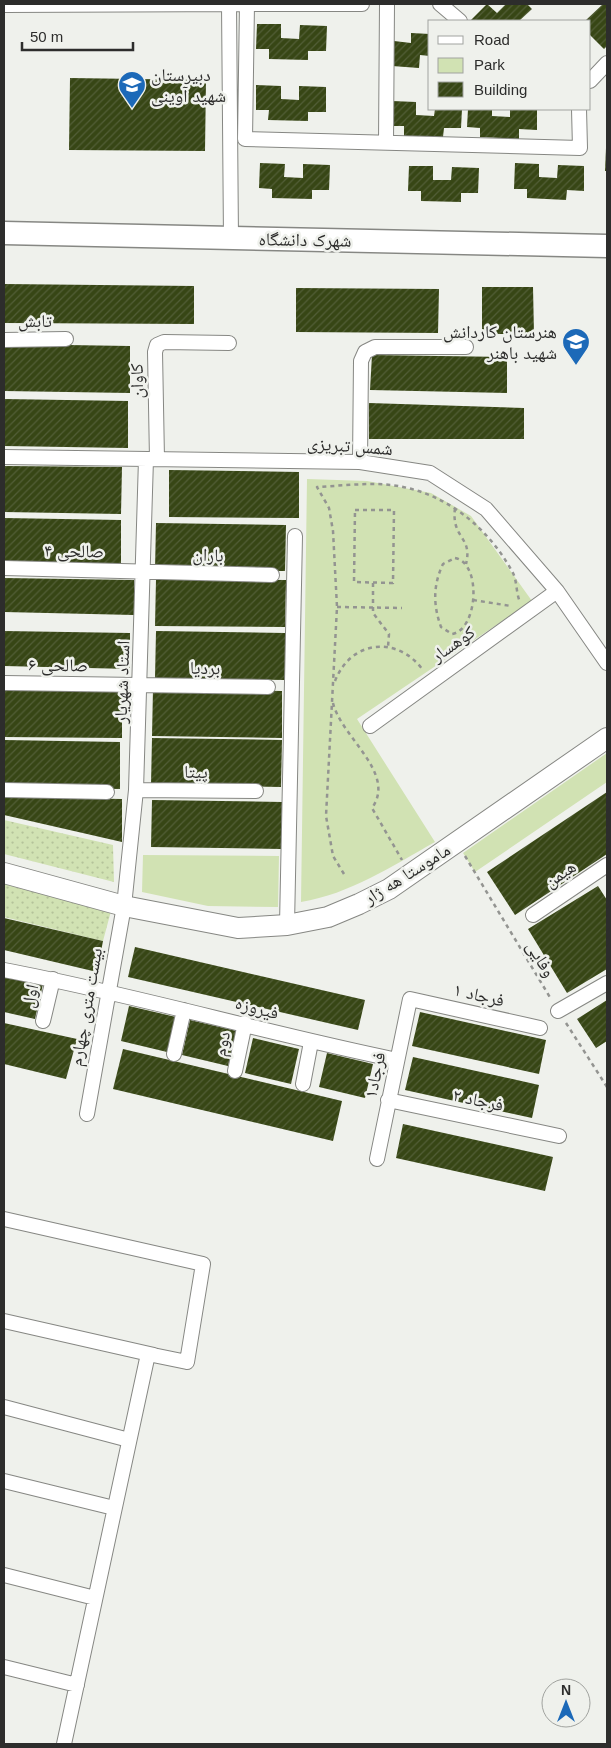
<svg xmlns="http://www.w3.org/2000/svg" width="611" height="1748" viewBox="0 0 611 1748" font-family="Arial,'Noto Naskh Arabic',sans-serif">
<defs>
<pattern id="grass-dots" width="8" height="8" patternUnits="userSpaceOnUse" patternTransform="scale(1.25)"><rect width="8" height="8" fill="#d1e2b3"/><path d="M2 2h.1M6 6h.1" fill="none" stroke="#b4c29a" stroke-width="1.8" stroke-linecap="round"/></pattern>
<pattern id="building-hatch" width="6" height="6" patternUnits="userSpaceOnUse" patternTransform="scale(1.25)"><rect width="6" height="6" fill="#374615"/><path d="M-1 1l2-2M0 6l6-6M5 7l2-2" fill="none" stroke="#525e37"/></pattern>
</defs>
<rect width="100%" height="100%" fill="#eff1ec"/>
<path fill="url(#grass-dots)" d="M4,820L113,845L114,882L4,854Z
M4,884L111,911L103,941L4,917Z"/>
<path fill="#d1e2b3" d="M307,479L367,481L431,493L471,516L532,601L357,719L435,842C392,866 350,894 301,902Z
M607,753V782L475,872L463,853Z
M143,855L279,856L278,907L208,906L142,892Z"/>
<path fill="url(#building-hatch)" d="M487,4L497,13L506,4H527L532,9L519,21H470Z
M603,4H607V46L604,49L590,35V21H585Z
M257,24H281V38L299,39L300,25L327,26L326,51H308V60L269,59V49H256Z
M411,33L430,34V56L420,55L419,68L392,66L394,41L411,43Z
M70,78L206,80L205,151L69,150Z
M256,85L281,86V99L299,100V86L326,87V112H308V121L268,120L269,110H256Z
M392,101L416,102V115L434,116L435,109H462L461,128H444L443,137L404,136V126H391Z
M468,109H492V116L510,117V109H537V130L519,129V139L480,137V128L467,127Z
M606,148H607V171H605Z
M260,163L285,164L284,177L303,178V164L330,165L329,190H312V199L272,198V189L259,188Z
M515,163L539,164V177L557,178L558,165L584,166V191L567,190L566,200L527,198V189H514Z
M409,166H433V180H451L452,167L479,168L478,193H461V202L421,201V191H408Z
M4,284L194,286V324L4,323Z
M482,287H533L534,334H482Z
M296,288L439,289L438,333L296,332Z
M4,344L130,346V393L4,391Z
M372,355L507,357V393L370,390Z
M4,399L128,401V448L4,446Z
M369,403L524,408V439H369Z
M4,466L122,467L121,514L4,512Z
M169,470L299,472V518L169,517Z
M4,518L121,520V566L4,565Z
M156,523L286,525L285,571L155,570Z
M4,578L134,580V615L4,612Z
M156,579L286,580L285,627L155,626Z
M4,631L130,633V669L4,666Z
M156,631L285,633V680L155,678Z
M4,689L122,691V738L4,737Z
M153,689L282,691V738L152,736Z
M152,738L282,740L281,787L151,785Z
M4,740L120,742V789L4,787Z
M607,792V854L515,915L487,872Z
M4,797L122,799V842L4,815Z
M152,800L282,802L281,849L151,847Z
M598,886L607,900V969L567,993L528,929Z
M4,918L103,941L97,972L4,950Z
M135,947L365,1000L358,1030L128,977Z
M4,975L43,984L35,1019L4,1012Z
M607,1000V1041L596,1048L577,1019Z
M129,1006L176,1017L167,1052L121,1041Z
M420,1012L546,1040L539,1074L412,1046Z
M190,1020L237,1031L228,1066L182,1055Z
M4,1023L77,1039L66,1079L4,1064Z
M253,1038L299,1049L291,1084L245,1073Z
M123,1049L342,1101L333,1141L113,1089Z
M327,1053L373,1064L365,1098L319,1087Z
M413,1057L539,1085L532,1118L405,1090Z
M403,1124L553,1157L545,1191L396,1158Z"/>
<g fill="none" stroke-linecap="round" stroke-linejoin="round">
<defs>
<path id="minor" d="M229,4L231,239
M362,4H247L245,139L580,148L579,109
M440,4L460,21
M4,5L247,4
M590,81L607,63
M386,142L387,4
M4,340L66,339
M4,457L360,462L430,473L486,509L557,591L607,663
M157,459L155,352L157,345L164,342L229,343
M360,462L361,361L365,352L375,347H466
M4,568L272,575
M4,683L268,687
M370,726L557,591
M4,790L107,792
M136,790L256,791
M533,915L607,865
M287,925L295,536
M4,970C136,995 265,1033 397,1060
M558,1011L607,983
M43,1021L53,979
M174,1054L184,1010
M235,1071L245,1023
M303,1084L311,1042
M388,1100L559,1136
M87,1114L124,906L136,790L146,459
M377,1159L410,999L540,1028
M4,1219L203,1264L187,1362L148,1354L64,1744
M4,1321L154,1355
M4,1407L129,1440
M4,1481L114,1508
M4,1575L95,1598
M4,1667L77,1685"/>
<path id="secondary" d="M4,873L124,906L238,928L287,925L328,917L359,904L389,889L607,738"/>
<path id="primary" d="M4,233L607,246"/>
</defs>
<use href="#minor" stroke="#868783" stroke-width="16"/>
<use href="#secondary" stroke="#868783" stroke-width="22"/>
<use href="#primary" stroke="#868783" stroke-width="25"/>
<path stroke="#939491" stroke-width="2.5" stroke-dasharray="4 4" stroke-linecap="butt" d="M455,508C451,539 473,536 466,564
M355,510H394L393,583L354,582Z
M455,558C482,563 478,630 452,634L441,627C433,605 433,585 443,564Z
M373,583V613L389,634L388,647
M473,600L511,606
M337,607L402,608
M335,681C351,640 397,635 423,670
M333,703C341,737 397,773 372,808L402,860
M465,856L551,999
M344,874L333,856L326,816L337,607L333,531L329,508L317,487C336,486 355,484 374,484C434,484 485,521 513,573C517,581 516,593 520,602
M566,1023L607,1087"/>
<use href="#minor" stroke="#fff" stroke-width="14"/>
<use href="#secondary" stroke="#fff" stroke-width="20"/>
<use href="#primary" stroke="#fff" stroke-width="22"/>
</g>
<defs>
<symbol id="school-pin" viewBox="-11 -11 22 30"><path d="M0 17L-7.5 6A9.5 9.5 0 1 1 7.5 6Z" fill="#1c69b8" stroke="#eff1ec"/><path d="M0-5L7-2L0 1L-7-2ZM-4 1L0 2.5L4 1V4Q0 6-4 4Z" fill="#fff"/></symbol>
</defs>
<g fill-rule="evenodd">
<use href="#school-pin" x="116" y="69" width="32" height="43"/>
<use href="#school-pin" x="560" y="326" width="32" height="43"/>
</g>
<g text-anchor="middle" stroke-width="5" stroke-linejoin="round" paint-order="stroke">
<g font-size="18" fill="#2d2d2c" stroke="#eff1ec" text-anchor="start">
<text x="151" y="81">دبیرستان<tspan x="151" dy="21">شهید آوینی</tspan></text>
<text x="557" y="338" text-anchor="end">هنرستان کاردانش<tspan x="557" dy="21">شهید باهنر</tspan></text>
</g>
<g font-size="18" fill="#2d2d2c" stroke="#eff1ec">
<text transform="translate(305 240) rotate(1)" y="6">شهرک دانشگاه</text>
<text x="35" y="327">تابش</text>
<text transform="translate(137 381) rotate(-91)" y="6">کاوان</text>
<text transform="translate(350 446) rotate(4)" y="6">شمس تبریزی</text>
<text transform="translate(74 551) rotate(1)" y="6">صالحی ۴</text>
<text transform="translate(208 555) rotate(2)" y="6">باران</text>
<text transform="translate(453 644) rotate(-35)" y="6">کوهسار</text>
<text transform="translate(58 665) rotate(1)" y="6">صالحی ۶</text>
<text transform="translate(205 668) rotate(1)" y="6">بردیا</text>
<text transform="translate(122 682) rotate(-88)" y="6">استاد شهریار</text>
<text transform="translate(196 772) rotate(1)" y="6">پیتا</text>
<text transform="translate(407 874) rotate(-32)" y="6">ماموستا هه ژار</text>
<text transform="translate(560 874) rotate(-34)" y="6">هیمن</text>
<text transform="translate(541 959) rotate(59)" y="6">وفایی</text>
<text transform="translate(479 995) rotate(13)" y="6">فرجاد ۱</text>
<text transform="translate(30 996) rotate(-77)" y="6">اول</text>
<text transform="translate(86 1007) rotate(-80)" y="6">بیست متری چهارم</text>
<text transform="translate(257 1008) rotate(15)" y="6">فیروزه</text>
<text transform="translate(222 1044) rotate(-79)" y="6">دوم</text>
<text transform="translate(375 1075) rotate(-78)" y="6">فرجاد۱</text>
<text transform="translate(478 1100) rotate(12)" y="6">فرجاد ۲</text>
</g>
</g>
<rect width="611" height="1748" fill="none" stroke="#2d2d2c" stroke-width="10"/>
<rect x="428" y="20" width="162" height="90" fill="#eff1ec" stroke="#a1a39f"/>
<rect x="438" y="36" width="25" height="8" fill="#ffffff" stroke="#a1a39f"/>
<text x="474" y="45" font-size="15" fill="#2d2d2c">Road</text>
<rect x="438" y="58" width="25" height="15" fill="#d1e2b3" stroke="#a1a39f"/>
<text x="474" y="70" font-size="15" fill="#2d2d2c">Park</text>
<rect x="438" y="82" width="25" height="15" fill="url(#building-hatch)" stroke="#a1a39f"/>
<text x="474" y="95" font-size="15" fill="#2d2d2c">Building</text>
<g transform="translate(566 1703)"><circle r="24" fill="#eff1ec" stroke="#a1a39f"/>
<path d="M0-4L9 19L0 12L-9 19Z" fill="#1c69b8"/>
<text y="-8" font-size="14" font-weight="bold" text-anchor="middle" fill="#2d2d2c">N</text>
</g>
<path d="M22 42v8h111v-8" fill="none" stroke="#2d2d2c" stroke-width="2.5"/>
<text x="30" y="42" font-size="15" fill="#2d2d2c" stroke="#eff1ec" stroke-width="4" paint-order="stroke">50 m</text>
</svg>
